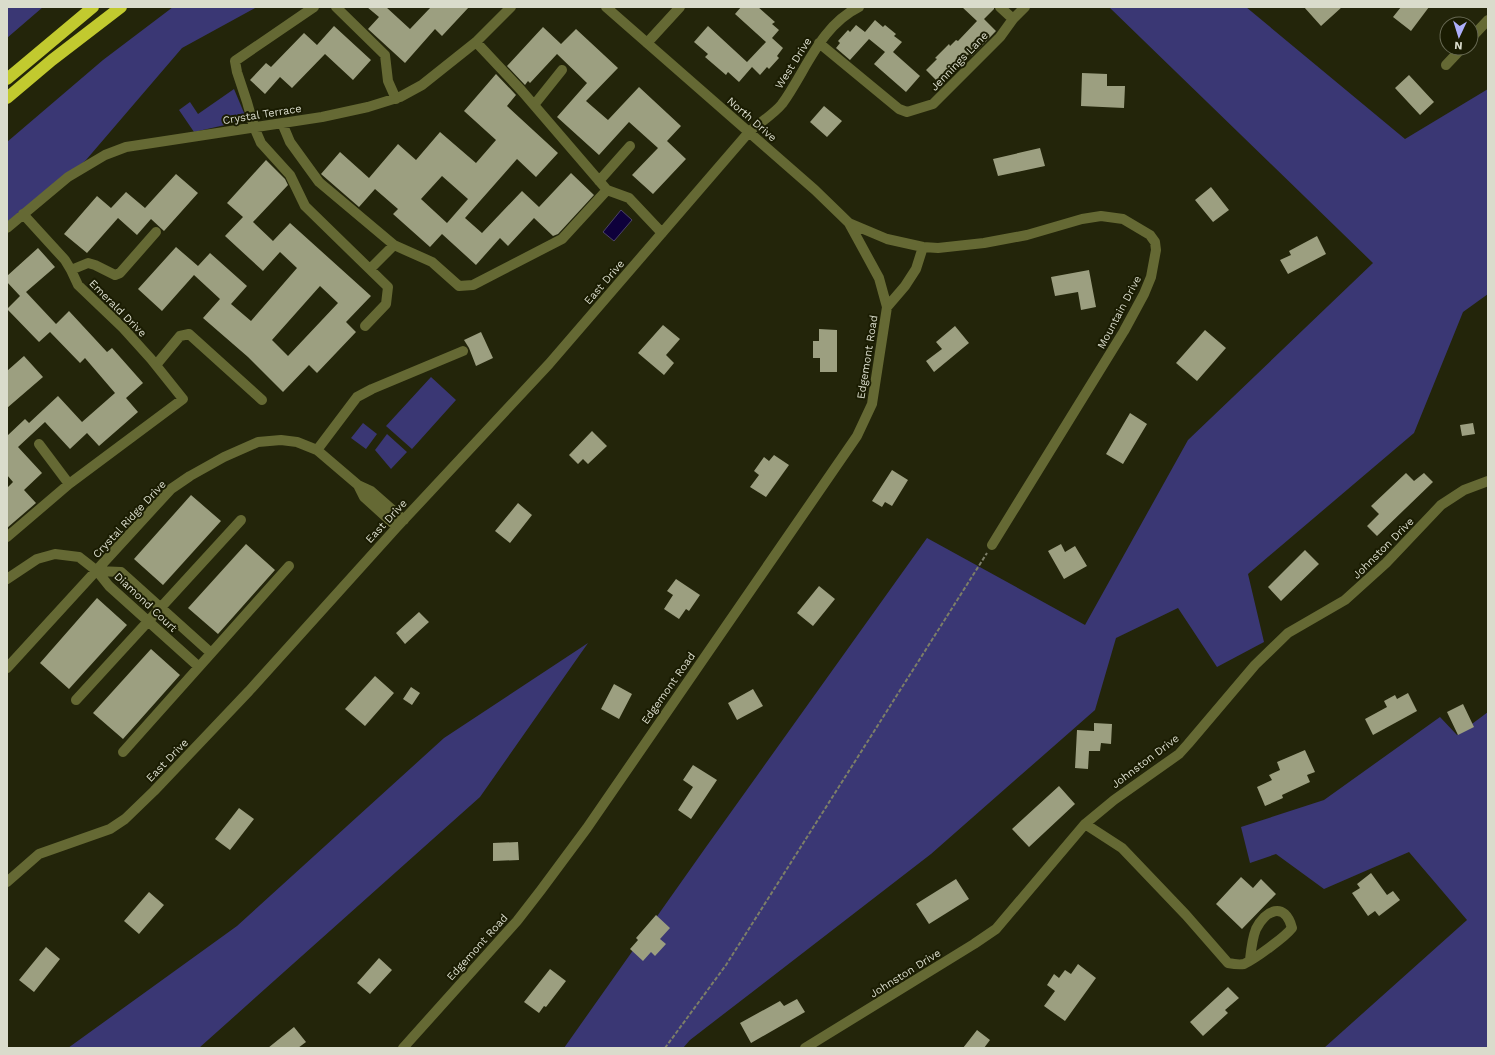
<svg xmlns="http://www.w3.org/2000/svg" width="1495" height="1055" viewBox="0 0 1495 1055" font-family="'Work Sans',sans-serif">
<rect width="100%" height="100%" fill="#23250a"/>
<path fill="#3a3774" d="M7,7H43L7,38Z
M173,7H257L182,48L86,160L7,228V142L103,60Z
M1109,7H1246L1405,139L1488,89V294L1463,312L1414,433L1248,574L1264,642L1217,667L1178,608L1116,638L1095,710L931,854L690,1040L683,1048H564L706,847L927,538L1085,625L1188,440L1373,263Z
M234,89L247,120L194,132L179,110L190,102L198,114Z
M431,377L456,400L412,449L386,426Z
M363,423L377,434L366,449L351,438Z
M387,434L407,452L391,469L375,450Z
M588,643L480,797L199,1048H68L237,926L444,738Z
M1488,712V1048H1324L1467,920L1409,852L1324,889L1276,854L1250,863L1241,827L1324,800L1440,717L1457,735Z"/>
<path fill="#0e003b" stroke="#4b4266" d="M621,210L632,220L614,241L603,232Z"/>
<path fill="#9c9f80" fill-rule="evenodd" d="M367,7H386L410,29L431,7H469L442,36L435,29L405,63L368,29L379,17Z
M741,7H758L775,22L772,24L779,30L772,38L783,48L777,56L779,58L769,69L767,67L760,75L752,67L739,82L728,72L726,75L705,57L708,54L694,42L708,26L747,62L766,42L735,14Z
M962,7H994V9L984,19L996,31L972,56L969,54L940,84L926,70L937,59L935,58L949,44L950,46L956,40L958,41L977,21Z
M1304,7H1342L1321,26Z
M1401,7H1429L1411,31L1393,17Z
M875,20L883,27L885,25L896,34L894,36L902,42L893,52L920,76L906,92L874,64L885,52L869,39L850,60L836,48L840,43L838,41L848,30L850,32L856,25L865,32Z
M334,26L371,60L353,80L325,54L292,88L280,77L265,94L250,80L266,63L271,67L304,33L317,45Z
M543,27L561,44L576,29L618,68L586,101L608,120L639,87L681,126L667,141L686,159L653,194L632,175L658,148L629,122L599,155L557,117L587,83L557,54L530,83L528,81L525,85L507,66Z
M1082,73L1107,74V86H1125L1124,108L1081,106Z
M496,74L516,95L507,106L558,153L536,177L517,159L465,218L482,233L522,191L539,207L571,173L594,195L558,234L553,236L534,218L508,246L500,238L476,265L442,234L430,247L393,214L398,209L375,189L359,207L321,174L340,152L369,178L398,144L416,160L440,132L476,163L496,140L464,111ZM442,176L468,199L447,223L421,199Z
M1409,75L1434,102L1420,115L1395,88Z
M824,106L842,121L827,137L810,122Z
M1040,148L1045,166L998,176L993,159Z
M266,160L285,179L288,185L253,222L273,241L290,223L371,296L346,322L356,332L317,373L309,365L283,392L248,357L203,318L220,299L194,275L162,311L138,289L176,247L198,266L210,253L247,286L231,304L251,321L297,268L280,252L263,271L225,236L243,217L227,203ZM320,286L338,303L288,356L272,340Z
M176,174L198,193L164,231L151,219L137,235L118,218L87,253L64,234L97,196L111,208L126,192L145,208Z
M1211,187L1229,210L1213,222L1195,200Z
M1317,236L1326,254L1288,274L1280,260L1291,255L1289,251Z
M38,248L55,267L26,292L56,324L69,311L107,352L112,348L143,383L126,398L138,412L99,446L87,433L70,449L45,422L18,447L42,473L24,490L36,503L7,528V488L13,482L7,475V436L25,419L29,423L58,396L82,422L115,393L85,358L80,363L50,332L39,342L7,309L20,296L7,282V276Z
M1089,270L1096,307L1081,310L1078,292L1055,296L1051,277Z
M663,325L680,339L666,355L674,363L664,375L638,353Z
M955,326L969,343L934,372L926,361L942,349L936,342Z
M819,329L837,330V372H820V358H813V341H819Z
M1205,330L1226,348L1197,381L1176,363Z
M481,332L493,358L476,366L469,348L464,340Z
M24,356L43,377L7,408V371Z
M1130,413L1147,424L1123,464L1106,454Z
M1473,423L1475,434L1462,436L1460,425Z
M592,431L607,446L588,464L583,459L578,464L569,455Z
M774,455L789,465L766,497L750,487L759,475L754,471L764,457L769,461Z
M892,470L908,480L892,506L885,502L882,507L872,501Z
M1406,473L1414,481L1424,473L1433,482L1377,536L1367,526L1379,514L1371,506Z
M191,495L221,521L163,585L134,559Z
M518,503L532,515L510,543L495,531Z
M246,544L275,570L218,634L188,608Z
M1061,544L1065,552L1075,546L1087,566L1064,579L1048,551Z
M1305,550L1319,564L1281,601L1268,587Z
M676,579L700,595L689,611L686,609L679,619L664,609L673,595L667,591Z
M819,586L835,599L813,626L797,613Z
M97,598L127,625L69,689L40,663Z
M419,612L429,622L405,644L396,633Z
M151,649L180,675L123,739L93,713Z
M375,676L394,693L365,726L345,709Z
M614,684L632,694L619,719L601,709Z
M411,687L420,693L412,705L403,699Z
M753,689L763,706L737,720L728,703Z
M1408,693L1417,711L1373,735L1365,719L1387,707L1384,701L1395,695L1397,699Z
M1463,704L1474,727L1458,735L1447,712Z
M1094,723L1112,724L1111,744L1101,743L1100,751H1089L1088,769L1075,768L1077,730L1094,731Z
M1305,750L1315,772L1307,775L1310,782L1282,795L1283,798L1265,806L1257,787L1272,780L1269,775L1280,770L1277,762Z
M693,765L717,780L691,819L678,810L693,787L683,780Z
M1059,786L1075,804L1029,847L1012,829Z
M239,808L254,819L230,850L215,839Z
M518,842L519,860L493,861V843Z
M1371,873L1387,895L1393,891L1400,900L1379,916L1375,911L1368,916L1352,893L1360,888L1357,884Z
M1241,877L1253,888L1261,879L1276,894L1242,929L1216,904Z
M956,879L969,899L929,924L916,904Z
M149,892L164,905L139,934L124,921Z
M656,915L670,928L660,939L666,944L655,956L651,952L643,961L630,949L638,940L636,938Z
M46,947L60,959L34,992L19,980Z
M379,958L392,970L370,994L357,983Z
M1078,964L1096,978L1065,1021L1044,1006L1055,991L1047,985L1054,974L1059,978L1065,970L1071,974Z
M550,969L566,981L546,1007L544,1006L539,1013L524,1002Z
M1228,987L1239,998L1225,1010L1228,1013L1203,1036L1190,1022Z
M797,999L805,1012L751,1043L740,1023L780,1001L784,1006Z
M294,1027L306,1042L298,1048H268Z
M977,1030L990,1040L984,1048H963Z"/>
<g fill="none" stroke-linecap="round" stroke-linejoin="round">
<path stroke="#7c7e68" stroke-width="2" stroke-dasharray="4 2" stroke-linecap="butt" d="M665,1048L726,965L987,553"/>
<path stroke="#656934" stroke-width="10" d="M314,7L235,61L237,72L247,102L254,127L261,143L290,175L305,206L388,287L386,304L365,326
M336,7L385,55L388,81L396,99
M606,7L815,190L849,223L887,239L923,247L938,248L984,243L1027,235L1082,219L1101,216L1123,219L1150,235L1155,242L1156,250L1151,277L1144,294L1124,331L992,545
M1000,7L1013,19
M1471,38L1488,20
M476,42L521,90L607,190L629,198L662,233
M647,43L680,7
M819,43L899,109L907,112L933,104L1000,37L1013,19L1025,7
M1446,65L1462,48
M534,105L562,70
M282,123L290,142L319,182L394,245
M599,181L630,146
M849,223L879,278L887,307L905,286L916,269L923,247
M7,228L68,177L105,155L126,147L322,117L368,107L400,97L422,85L476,42L511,7
M370,269L394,245L432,262L459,286L473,285L562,239L607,190
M71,270L88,263L95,265L115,275L120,273L156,232
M156,365L180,336L189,334L262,400
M39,444L69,484
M317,450L357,397L372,389L463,351
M358,485L364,497L397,527
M7,537L69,484L183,399L151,359L123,328L78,285L71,270L65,260L23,214
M97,571L121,572L211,653
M7,579L37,559L55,554L79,557L97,571L109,586L199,667
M7,668L171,489L190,476L224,457L258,442L281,440L297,442L317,450L358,485L371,491L404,520
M76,700L241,520
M123,752L289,566
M1085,824L1122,848L1186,915L1228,963C1233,964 1239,965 1244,964C1255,959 1285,937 1292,928C1285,901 1265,910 1256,929C1252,939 1251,950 1250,960
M7,882L39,854L110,829L125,819L154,791L249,691L397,527L549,364L749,132C758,124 774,114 782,104C806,71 820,26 859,7
M403,1048L517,921L541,890L587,828L857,436L872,404L887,307
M805,1048L974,944L996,929L1085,824L1114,800L1179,754L1188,744L1255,665L1288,633L1345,600L1386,563L1441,505L1464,490L1488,481"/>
<path stroke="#c2ca2f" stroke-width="12" d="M7,79L93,7
M7,98L52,60L121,7"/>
</g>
<g text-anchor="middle" stroke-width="4" stroke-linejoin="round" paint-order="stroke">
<g font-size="11" fill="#dadccc" stroke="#1a1c02">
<text transform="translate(959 61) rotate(-46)" y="4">Jennings Lane</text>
<text transform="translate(793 63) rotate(-58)" y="4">West Drive</text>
<text transform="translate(262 114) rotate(-9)" y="4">Crystal Terrace</text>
<text transform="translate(752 119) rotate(41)" y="4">North Drive</text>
<text transform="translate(604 282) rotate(-49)" y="4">East Drive</text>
<text transform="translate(118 308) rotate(45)" y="4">Emerald Drive</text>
<text transform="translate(1119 312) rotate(-62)" y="4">Mountain Drive</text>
<text transform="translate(867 357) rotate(-81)" y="4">Edgemont Road</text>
<text transform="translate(129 519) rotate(-47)" y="4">Crystal Ridge Drive</text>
<text transform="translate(386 521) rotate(-47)" y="4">East Drive</text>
<text transform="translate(1383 548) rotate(-45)" y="4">Johnston Drive</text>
<text transform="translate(146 602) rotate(43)" y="4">Diamond Court</text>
<text transform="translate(668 688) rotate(-55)" y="4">Edgemont Road</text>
<text transform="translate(167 760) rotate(-46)" y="4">East Drive</text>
<text transform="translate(1145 761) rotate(-37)" y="4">Johnston Drive</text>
<text transform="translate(477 947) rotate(-48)" y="4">Edgemont Road</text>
<text transform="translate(905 973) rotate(-32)" y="4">Johnston Drive</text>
</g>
</g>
<rect width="1495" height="1055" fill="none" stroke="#dadccc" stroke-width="16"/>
<g transform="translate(1459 36) rotate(184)"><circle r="19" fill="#1a1c02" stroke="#676953"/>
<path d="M0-3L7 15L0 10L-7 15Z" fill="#adaffb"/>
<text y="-6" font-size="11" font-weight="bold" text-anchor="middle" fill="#dadccc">N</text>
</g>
</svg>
